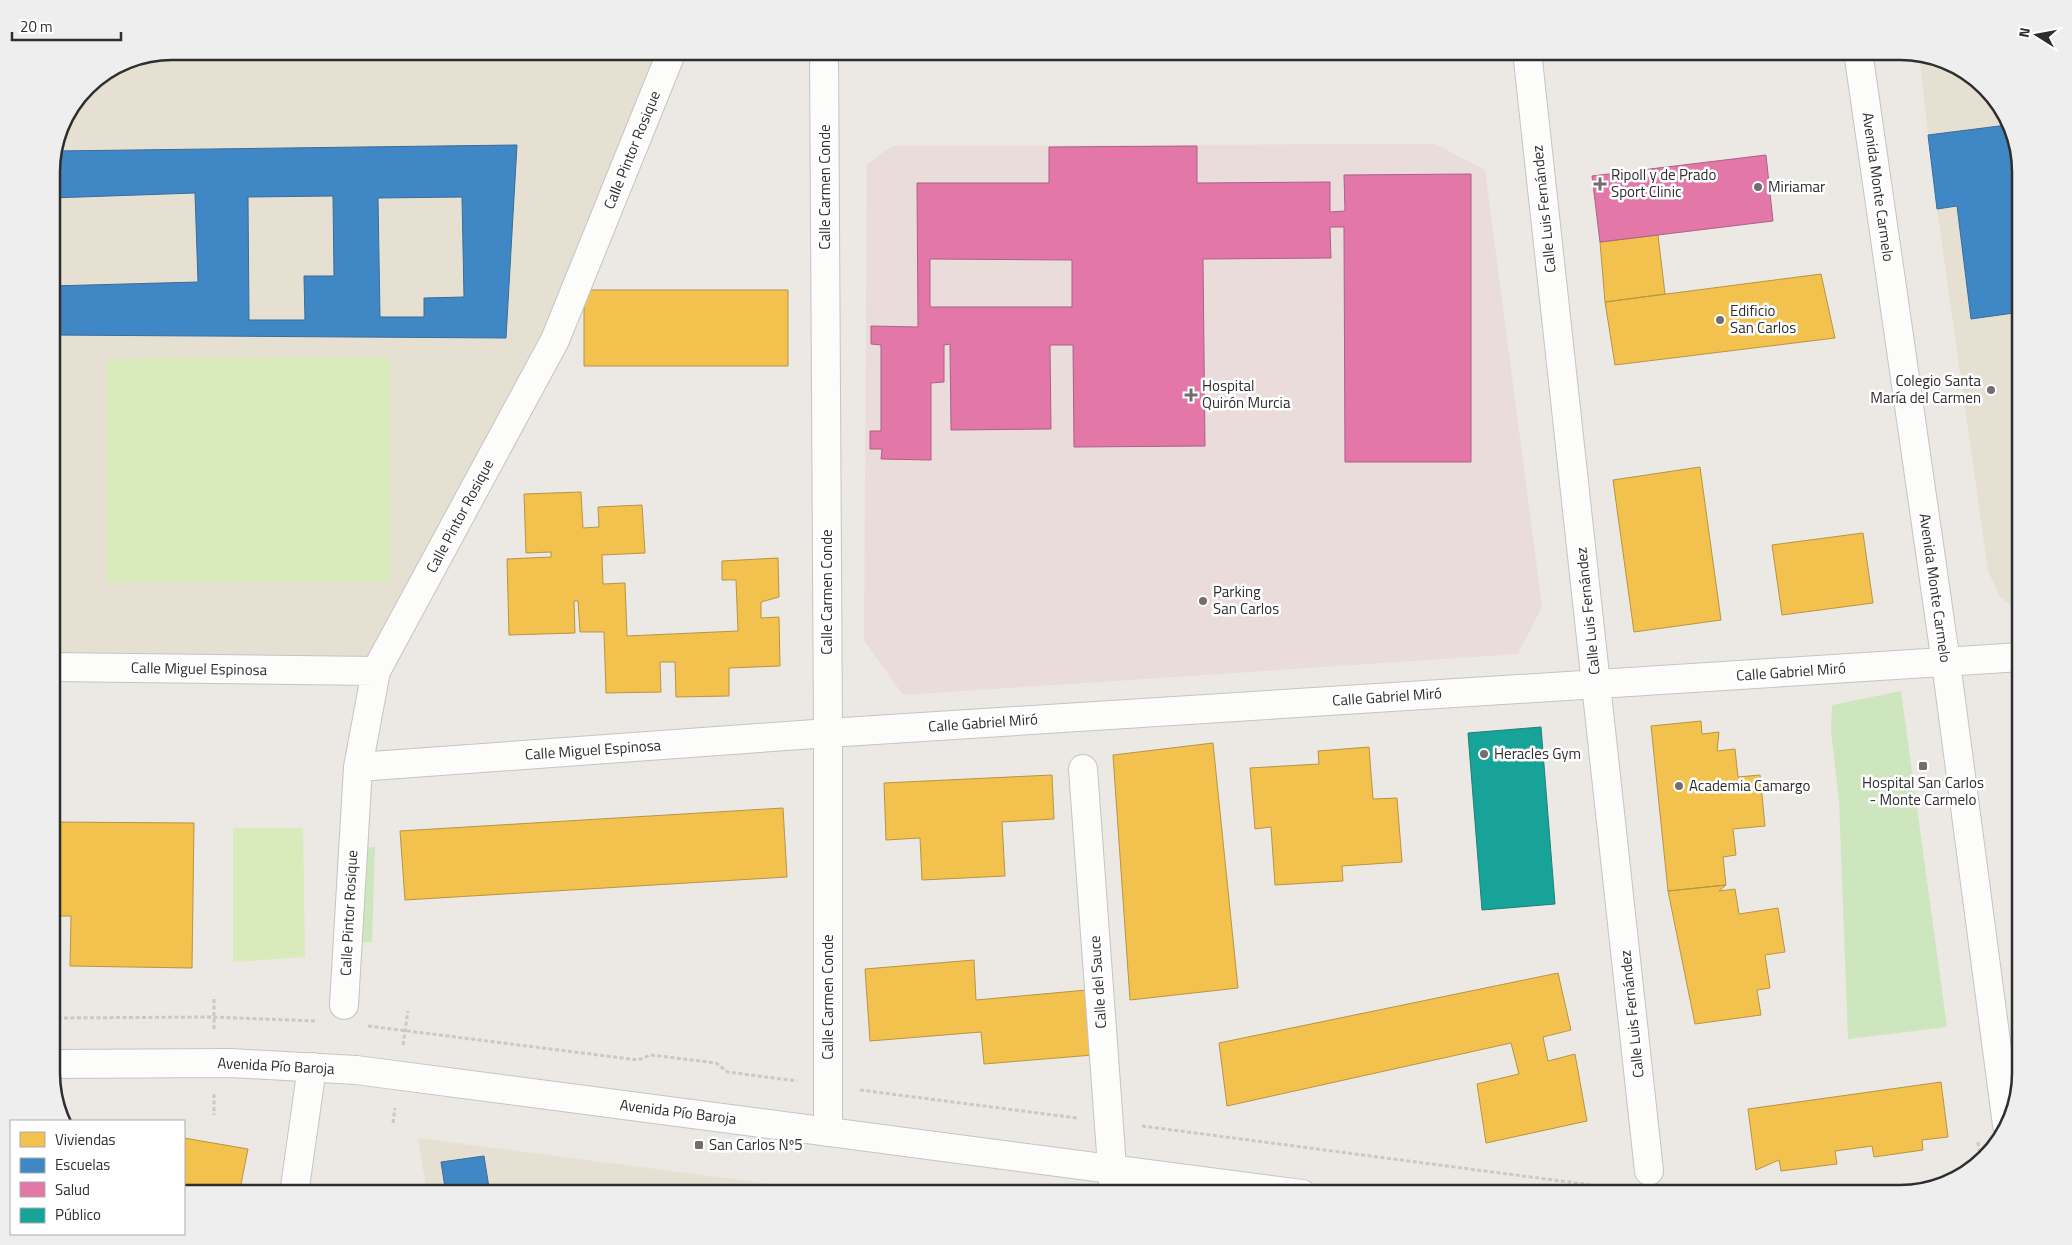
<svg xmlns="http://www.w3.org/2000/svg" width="2072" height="1245" viewBox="0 0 2072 1245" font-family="'Titillium Web',sans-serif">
<rect width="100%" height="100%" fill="#ece8e4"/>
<path fill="#e6e0d3" d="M173,51H672L555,340L376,671L52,667L51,165L61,126L87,87L126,60Z
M1919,56L1960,68L2004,112L2021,165V612L2000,597L1988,571L1937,209Z
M418,1138L848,1194H427Z"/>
<path fill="#e9dcdb" d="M1435,144L1485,170L1542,607L1518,654L903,695L864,640L867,164L892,146Z"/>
<path fill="#cee6be" d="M1901,691L1947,1027L1848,1039L1839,801L1831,730L1832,705Z
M375,847L372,942L336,943L338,848Z"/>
<path fill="#d9eabb" d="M390,358L391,582L107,583V359Z
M233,828H303L305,957L233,962Z"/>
<path fill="#f2c14e" stroke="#b79544" d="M1658,235L1665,294L1605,302L1600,242Z
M1821,274L1835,338L1615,365L1605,302Z
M584,290H788V366H584Z
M1700,467L1721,620L1634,632L1613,480Z
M581,492L583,528L599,527L598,507L642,505L645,553L602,555L603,584L625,583L627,636L738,631L736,580H722V561L778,558L779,597L761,602V618L779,617L780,666L729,668V696L676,697L675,662H660L661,692L606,693L604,632H580L578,601H574L575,633L509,635L507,559L551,557V552L526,553L524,494Z
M1863,533L1873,603L1782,615L1772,545Z
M1701,721L1702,734L1719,732L1717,751L1735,749L1738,777L1760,775L1765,826L1733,829L1736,855L1723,857L1726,885L1668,891L1651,726Z
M1213,743L1238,988L1130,1000L1113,755Z
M1369,747L1373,799L1397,798L1402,862L1342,866L1343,881L1275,885L1271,827L1255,829L1250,768L1319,764L1318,751Z
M1052,775L1054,819L1002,822L1005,876L922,880L920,838L886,840L884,783Z
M783,808L787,877L405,900L400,831Z
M51,822L194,823L192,968L70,966L71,916H51Z
M1726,885L1719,891L1735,889L1739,914L1778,908L1785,952L1765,955L1770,988L1757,990L1761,1015L1695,1024L1668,891Z
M974,960L976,1000L1087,990L1093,1055L984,1064L981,1032L870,1041L865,969Z
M1558,973L1571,1030L1543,1037L1548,1061L1575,1054L1587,1121L1486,1143L1477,1084L1519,1074L1511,1043L1227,1106L1219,1043Z
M1941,1082L1948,1137L1922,1140L1923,1150L1874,1157L1872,1146L1835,1151L1837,1164L1781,1171L1779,1160L1756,1170L1748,1109Z
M184,1138L248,1149L239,1194H184Z"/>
<path fill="#3f88c5" stroke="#3a6d98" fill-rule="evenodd" d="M2007,119L2021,165V312L1971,319L1957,206L1937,209L1928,135L2007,125Z
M517,145L506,338L51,335V286L198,282L195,193L51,198V165L55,151ZM333,196L334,276H304L305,320H249L248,197ZM462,197L464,297L424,298V317H380L378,198Z
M484,1156L490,1194H446L441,1162Z"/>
<path fill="#e377a8" stroke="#ad6183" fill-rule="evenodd" d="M1197,146V183L1330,182V212L1345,211L1344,175L1471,174V462H1345L1344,227H1330L1331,258L1203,259L1205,446L1074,447L1073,345H1050L1051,429L951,430L950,344L944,345V382L931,383V460L881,459L882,449H870V431H881V345L871,344V326L918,327L917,183H1049V147ZM930,259L1072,260V307H930Z
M1766,155L1773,221L1600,242L1592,176Z"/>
<path fill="#17a398" stroke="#1e8078" d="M1541,727L1555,904L1482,910L1468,733Z"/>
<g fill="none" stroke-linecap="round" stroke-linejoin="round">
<defs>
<path id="street" d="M824,51L828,733V1132
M1527,51L1649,1171
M1858,51L1946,663L2007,1125
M51,667L376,671
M358,767L828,733L2021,657
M1083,769L1114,1194
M344,1005L358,767L376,671L555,340L672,51
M294,1194L312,1067"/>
<path id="secondary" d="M51,1064L231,1063L356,1070L1302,1194"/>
</defs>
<use href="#street" stroke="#c5c4c5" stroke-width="30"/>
<use href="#secondary" stroke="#c5c4c5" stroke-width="30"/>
<path stroke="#c9c9c8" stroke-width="3" stroke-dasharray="4 2.5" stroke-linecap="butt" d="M214,999V1031
M51,1018L214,1017L317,1021
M368,1026L638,1060L651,1055L716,1063L728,1072L797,1081
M403,1045L408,1011
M860,1090L1077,1118
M214,1094V1115
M393,1123L395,1108
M1142,1126L1622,1189
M1978,1142L1980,1158"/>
<use href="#street" stroke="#fcfcfb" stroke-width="28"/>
<use href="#secondary" stroke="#fcfcfb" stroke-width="28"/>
</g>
<g fill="#706f6e" stroke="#fff" stroke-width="2">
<path d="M1597.5 176.5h5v5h5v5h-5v5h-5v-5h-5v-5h5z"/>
<circle cx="1758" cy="187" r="5"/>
<circle cx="1720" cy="320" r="5"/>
<circle cx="1991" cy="390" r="5"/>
<path d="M1188.5 387.5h5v5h5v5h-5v5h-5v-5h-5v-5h5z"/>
<circle cx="1203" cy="601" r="5"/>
<circle cx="1484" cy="754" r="5"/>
<rect x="1918" y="761" width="10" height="10" rx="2.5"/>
<circle cx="1679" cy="786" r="5"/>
<rect x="694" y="1140" width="10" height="10" rx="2.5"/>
</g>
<g text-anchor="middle" stroke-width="5" stroke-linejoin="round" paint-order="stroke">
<g font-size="15" fill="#2e2e2e" stroke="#fff">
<text transform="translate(632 150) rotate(-68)" y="5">Calle Pintor Rosique</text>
<text transform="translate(825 187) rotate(-90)" y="5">Calle Carmen Conde</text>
<text transform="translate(1878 187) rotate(82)" y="5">Avenida Monte Carmelo</text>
<text transform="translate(1544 209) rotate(-96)" y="5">Calle Luis Fernández</text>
<text transform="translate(460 516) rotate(-62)" y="5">Calle Pintor Rosique</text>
<text transform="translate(1935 588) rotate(82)" y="5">Avenida Monte Carmelo</text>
<text transform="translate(827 592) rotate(-90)" y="5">Calle Carmen Conde</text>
<text transform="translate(1588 611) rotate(-96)" y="5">Calle Luis Fernández</text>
<text transform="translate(199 669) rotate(1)" y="5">Calle Miguel Espinosa</text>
<text transform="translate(1791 672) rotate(-4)" y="5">Calle Gabriel Miró</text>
<text transform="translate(1387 697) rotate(-4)" y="5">Calle Gabriel Miró</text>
<text transform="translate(983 723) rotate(-4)" y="5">Calle Gabriel Miró</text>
<text transform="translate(593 750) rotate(-4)" y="5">Calle Miguel Espinosa</text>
<text transform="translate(349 913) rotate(-87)" y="5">Calle Pintor Rosique</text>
<text transform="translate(1098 982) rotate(-94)" y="5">Calle del Sauce</text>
<text transform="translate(828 997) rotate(-90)" y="5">Calle Carmen Conde</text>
<text transform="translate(1632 1014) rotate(-96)" y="5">Calle Luis Fernández</text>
<text transform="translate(276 1066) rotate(3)" y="5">Avenida Pío Baroja</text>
<text transform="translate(678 1112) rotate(7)" y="5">Avenida Pío Baroja</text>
</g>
<g font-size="15" fill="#2e2e2e" stroke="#fff" text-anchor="start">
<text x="1611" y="180">Ripoll y de Prado<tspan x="1611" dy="17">Sport Clinic</tspan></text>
<text x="1768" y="192">Miriamar</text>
<text x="1730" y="316">Edificio<tspan x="1730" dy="17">San Carlos</tspan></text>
<text x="1981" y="386" text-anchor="end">Colegio Santa<tspan x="1981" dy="17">María del Carmen</tspan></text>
<text x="1202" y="391">Hospital<tspan x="1202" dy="17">Quirón Murcia</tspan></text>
<text x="1213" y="597">Parking<tspan x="1213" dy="17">San Carlos</tspan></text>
<text x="1494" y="759">Heracles Gym</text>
<text x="1923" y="788" text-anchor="middle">Hospital San Carlos<tspan x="1923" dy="17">- Monte Carmelo</tspan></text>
<text x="1689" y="791">Academia Camargo</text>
<text x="709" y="1150">San Carlos Nº5</text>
</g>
</g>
<path d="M0 0H2072V1245H0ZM172 60H1900A112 112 0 0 1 2012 172V1073A112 112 0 0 1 1900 1185H172A112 112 0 0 1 60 1073V172A112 112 0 0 1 172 60Z" fill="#eee" fill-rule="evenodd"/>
<path fill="none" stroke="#2e2e2e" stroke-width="2.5" d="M172 60H1900A112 112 0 0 1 2012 172V1073A112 112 0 0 1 1900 1185H172A112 112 0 0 1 60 1073V172A112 112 0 0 1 172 60Z"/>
<rect x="10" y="1120" width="175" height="115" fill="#ffffff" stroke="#ababab"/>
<rect x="20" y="1132" width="25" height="15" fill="#f2c14e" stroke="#ababab"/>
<text x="55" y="1145" font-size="15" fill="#2e2e2e">Viviendas</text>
<rect x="20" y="1158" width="25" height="15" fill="#3f88c5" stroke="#ababab"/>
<text x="55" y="1170" font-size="15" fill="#2e2e2e">Escuelas</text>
<rect x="20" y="1182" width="25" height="15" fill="#e377a8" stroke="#ababab"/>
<text x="55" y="1195" font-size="15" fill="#2e2e2e">Salud</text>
<rect x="20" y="1208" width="25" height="15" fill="#17a398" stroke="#ababab"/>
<text x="55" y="1220" font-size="15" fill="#2e2e2e">Público</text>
<g transform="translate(2037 35) rotate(281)" stroke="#ffffff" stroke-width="4" paint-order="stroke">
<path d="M0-4L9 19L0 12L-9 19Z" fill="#2e2e2e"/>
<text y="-8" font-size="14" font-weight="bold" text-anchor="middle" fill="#2e2e2e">N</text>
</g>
<path d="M12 32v8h109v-8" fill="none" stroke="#2e2e2e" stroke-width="2.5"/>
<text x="20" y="32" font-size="15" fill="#2e2e2e" stroke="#ffffff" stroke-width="4" paint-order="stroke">20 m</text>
</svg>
